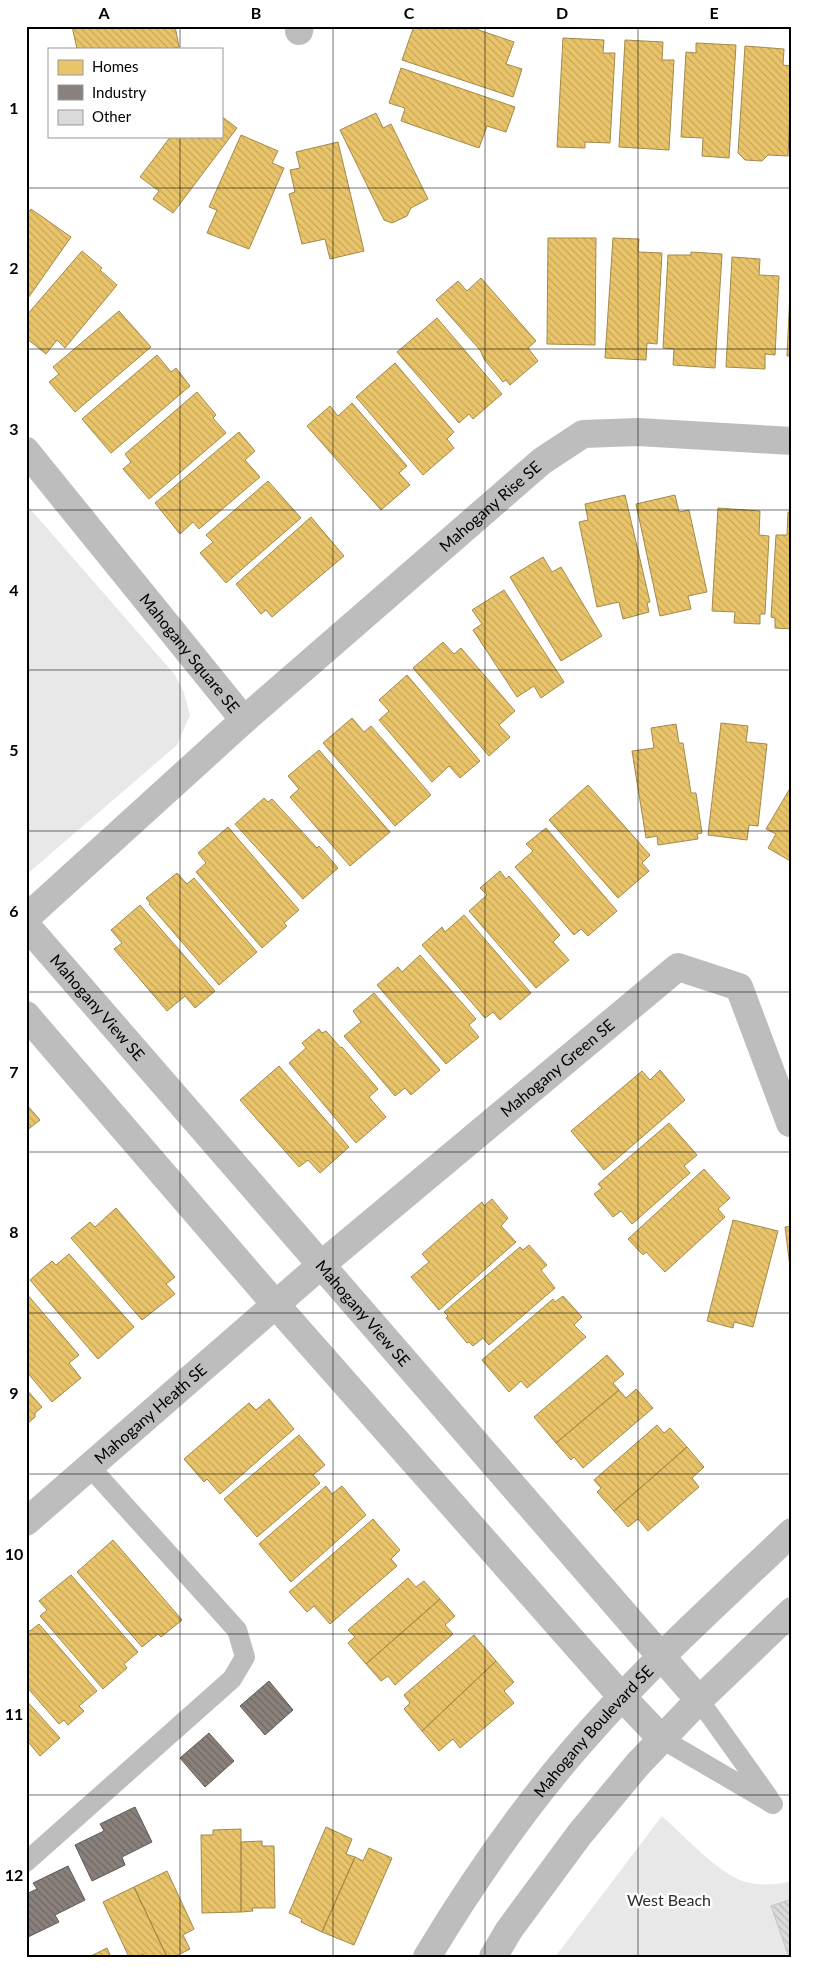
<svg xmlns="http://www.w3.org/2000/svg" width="818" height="1983" viewBox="0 0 818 1983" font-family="Lato,sans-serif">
<defs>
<pattern id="homes-back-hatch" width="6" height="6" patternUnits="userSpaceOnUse" patternTransform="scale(1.25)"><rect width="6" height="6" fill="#e9c46a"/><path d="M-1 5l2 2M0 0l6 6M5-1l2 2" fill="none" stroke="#c6a75a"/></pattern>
<pattern id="industry-back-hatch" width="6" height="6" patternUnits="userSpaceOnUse" patternTransform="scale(1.25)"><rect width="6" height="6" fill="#8a817c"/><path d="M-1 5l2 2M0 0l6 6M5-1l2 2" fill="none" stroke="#6e6763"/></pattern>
<pattern id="building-back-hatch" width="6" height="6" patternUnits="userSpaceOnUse" patternTransform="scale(1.25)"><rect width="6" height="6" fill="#dbdbdb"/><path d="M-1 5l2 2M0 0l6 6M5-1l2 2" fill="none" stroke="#bababa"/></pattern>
</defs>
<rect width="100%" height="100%" fill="#fff"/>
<path fill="#e8e8e8" d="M26,504L175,675L184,693L190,715L177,745L26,875Z
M662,1816C682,1834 721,1876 746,1882C762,1886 777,1885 792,1881V1957H555Z"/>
<path fill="url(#homes-back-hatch)" stroke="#a3894a" d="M72,26H175L179,47L172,49H77Z
M414,26H467L514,42L506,64L522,69L513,97L402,60Z
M563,38L604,40L603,53H615L610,143L585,142V148L557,147Z
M625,40L663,42L662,60H674L669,150L619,147Z
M696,43L736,45L729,158L702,156L703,138L681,137L686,52L696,53Z
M745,46L784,49L783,65L792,66L788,156L768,155L762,161L745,160L738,153Z
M401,68L515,107L506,132L487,126L479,148L401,121L405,108L389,103Z
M376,113L383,128L391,124L428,199L411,208L407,216L392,223L384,220L340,130Z
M221,116L237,128L173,213L153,199L159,191L140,177L171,136H221Z
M241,135L278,151L272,163L284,168L249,249L207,233L217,210L209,207Z
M338,142L364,251L330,259L325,239L302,244L289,194L295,192L290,170L300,168L296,152Z
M31,209L71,237L26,301V216Z
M548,238H596L595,345L547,344Z
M613,238L639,239L638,252L662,253L657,344L647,343L646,360L605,358Z
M82,251L102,268L100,270L117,285L65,348L57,340L46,354L26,338V316Z
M691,252L722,254L715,368L673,365L674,349L663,348L668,255H691Z
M732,257L760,259L759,275L779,276L775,355L765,354V369L726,367Z
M791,271L792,356H787Z
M481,278L536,341L528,348L538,361L510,385L506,380L503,382L484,359L480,350L436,300L458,281L467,291Z
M119,311L151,347L75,412L49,382L59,374L53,367Z
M437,318L502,394L473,419L469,414L459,423L397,352Z
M157,355L171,372L176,368L190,386L111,453L82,419Z
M395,363L454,432L447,439L454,448L423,475L356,397Z
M197,392L216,415L213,418L226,433L149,499L123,469L131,462L125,454Z
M352,403L407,466L399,473L410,485L381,510L307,426L330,406L338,416Z
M239,432L255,451L245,460L260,477L199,529L193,522L180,534L155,503Z
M268,481L301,518L226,583L200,553L213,542L206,535Z
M625,495L650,602L647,603L649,612L623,619L619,602L597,607L579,522L588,520L585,504Z
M675,495L679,512L689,510L707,592L688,596L691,609L660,616L636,504Z
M718,508L760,511L759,535L769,536L765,614H760V624L734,623L735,612L712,611Z
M788,512H792V629L775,628V618L771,617L776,535H787Z
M311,517L344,556L272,617L266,610L261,614L236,584Z
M543,557L552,572L561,567L602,636L561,661L510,577Z
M504,590L564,682L541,698L534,686L517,697L473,630L482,624L472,610Z
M443,642L454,654L461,648L515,711L499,725L510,737L489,756L413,668Z
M407,675L480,761L460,778L449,766L432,782L379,720L389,711L379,700Z
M352,718L364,732L371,726L431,795L395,826L323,743Z
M721,723L748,726L746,742L767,744L758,826L749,825L747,840L708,835Z
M676,724L679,743H683L691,793H696L702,833L697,834L698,839L658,845L657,836L646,838L632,751L654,748L651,728Z
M319,750L390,832L350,866L290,797L299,789L288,776Z
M588,785L650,855L642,863L649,871L618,898L549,820Z
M792,785V862L768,848L776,834L766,829Z
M264,798L268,802L272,799L317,848L319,846L338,868L303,899L235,824Z
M228,827L299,910L284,923L287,926L262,948L196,872L206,863L198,853Z
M546,828L617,911L588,936L581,929L574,935L515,867L533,851L526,844Z
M500,871L506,879L509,876L560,935L553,942L569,960L536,988L469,911L487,895L480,888Z
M177,873L187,884L194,878L257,952L219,985L149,904L150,903L146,898Z
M140,905L215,991L195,1008L185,996L167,1011L114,949L122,943L111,930Z
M464,915L531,993L500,1020L493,1012L485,1018L422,945L442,927L445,932Z
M420,955L476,1019L469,1025L479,1037L446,1064L377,985L398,967L402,972Z
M374,993L440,1070L411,1095L405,1088L395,1096L344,1036L361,1022L353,1011Z
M319,1029L322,1033L326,1031L341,1048L342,1047L378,1089L369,1097L386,1117L356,1143L289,1063L306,1048L302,1043Z
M279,1066L349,1147L320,1173L308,1160L299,1167L240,1100Z
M660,1070L685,1100L604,1170L571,1131L642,1071L650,1080Z
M26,1104L40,1120L26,1131Z
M669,1123L697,1155L684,1166L690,1173L632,1224L621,1211L613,1217L594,1194L602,1188L598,1184Z
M704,1169L730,1198L718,1209L725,1217L665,1272L646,1252L643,1255L628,1239Z
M492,1199L508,1218L501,1226L516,1242L439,1310L411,1277L429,1262L422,1254L482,1202L484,1206Z
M116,1208L175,1277L166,1284L175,1294L142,1320L71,1238L90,1222L95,1227Z
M733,1220L778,1231L753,1327L734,1322L733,1328L707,1321Z
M792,1226V1283L785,1227Z
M529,1245L547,1265L541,1270L555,1288L489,1345L483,1338L473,1346L469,1342L467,1343L446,1318L448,1316L444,1312L520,1247L523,1250Z
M69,1254L134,1327L98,1359L30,1280L52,1261L56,1265Z
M26,1293L79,1355L69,1363L81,1378L52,1402L26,1371Z
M563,1296L582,1317L574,1325L586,1337L527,1388L521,1381L509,1392L482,1360L553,1299L555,1302Z
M607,1355L624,1374L613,1383L619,1390L556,1443L534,1417Z
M26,1389L42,1407L35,1413V1417L26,1425Z
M636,1389L653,1408L583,1468L574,1457L571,1460L556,1443L619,1390L626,1398Z
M269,1399L294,1429L220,1494L207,1479L204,1482L184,1459L249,1403L256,1410Z
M657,1425L664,1433L670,1428L687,1447L614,1511L597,1492L601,1488L594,1480Z
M299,1435L325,1465L313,1475L320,1483L257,1537L224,1499Z
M687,1447L704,1467L692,1478L699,1487L648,1531L638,1519L628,1527L614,1511Z
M326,1486L332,1494L342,1486L366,1515L291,1582L259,1544Z
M373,1519L400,1550L391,1559L397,1566L330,1624L314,1606L307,1612L289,1592Z
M113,1540L182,1620L161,1637L158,1634L142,1647L77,1572Z
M71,1575L138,1652L124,1664L127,1668L103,1689L40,1616L47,1610L39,1601Z
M408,1578L416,1587L424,1581L440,1599L366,1664L348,1643L355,1637L348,1630Z
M440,1599L455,1616L445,1625L453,1634L395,1685L388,1676L381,1681L366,1664Z
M39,1624L97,1691L79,1706L84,1711L68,1725L64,1720L59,1724L26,1686V1627L30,1631Z
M474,1635L496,1661L422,1731L404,1709L410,1703L404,1695Z
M496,1661L514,1682L504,1691L514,1703L460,1748L453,1739L439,1751L422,1731Z
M26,1700L60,1738L40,1756L29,1743L26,1746Z
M326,1827L352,1839L346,1854L355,1857L322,1932L301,1922L302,1919L289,1913Z
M241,1829V1912L202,1913L201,1835H213V1830Z
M262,1841V1846H274L275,1908H252L253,1911L241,1912V1842Z
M369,1848L392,1858L354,1945L322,1932L355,1857L363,1861Z
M167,1871L194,1929L183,1935L190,1949L174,1957H167L134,1887Z
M134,1887L167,1957H144L143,1954L138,1957H129L103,1902Z
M107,1948L111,1957H89Z"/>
<path fill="url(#industry-back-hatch)" stroke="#615a57" d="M269,1681L293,1710L265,1735L240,1706Z
M209,1733L234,1761L205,1787L180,1758Z
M135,1807L152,1842L122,1857L125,1865L92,1881L75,1845L104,1831L100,1824Z
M68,1866L85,1900L55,1915L59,1922L26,1938V1894L37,1889L33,1883Z"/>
<path fill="url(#building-back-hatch)" stroke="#c3c3c3" d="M792,1899V1957H789L771,1906Z"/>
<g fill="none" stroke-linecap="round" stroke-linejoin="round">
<path stroke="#bdbdbd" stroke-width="20" d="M699,1700L769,1798
M662,1739L773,1804
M26,1862L232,1679L245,1657L237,1630L90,1467"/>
<g stroke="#bdbdbd" stroke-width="28">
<path d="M299,31L300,26"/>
<path id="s1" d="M26,451L244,720L26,918"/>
<path id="s2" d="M244,720L542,461L583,434L638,432L792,441"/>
<path id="s3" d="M26,925L699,1700"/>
<path d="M26,1015L276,1305L622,1697L662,1739"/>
<path id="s4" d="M26,1522L321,1265L678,967L739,987L790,1123"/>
</g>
<g stroke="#bdbdbd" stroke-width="28">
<path id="s5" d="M427,1957C477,1874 532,1795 597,1724C658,1656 726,1595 792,1532"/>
<path d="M493,1957L509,1930L579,1835L638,1764L699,1700L792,1611"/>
</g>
</g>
<path fill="none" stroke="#000" stroke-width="1" stroke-opacity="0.55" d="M180,26V49M333,26V1957M485,26V1957M638,26V1957M180,136V1957M26,188H792M26,349H792M26,510H792M26,670H792M26,831H792M26,992H792M26,1152H792M26,1313H792M26,1474H792M26,1634H792M26,1795H792"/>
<g text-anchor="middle" stroke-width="5" stroke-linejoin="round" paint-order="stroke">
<g font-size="16" fill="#000" stroke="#fff">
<text dy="6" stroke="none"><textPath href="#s2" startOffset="326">Mahogany Rise SE</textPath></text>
<text dy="6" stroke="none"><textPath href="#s1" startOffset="260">Mahogany Square SE</textPath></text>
<text dy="6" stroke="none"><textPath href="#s3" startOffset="109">Mahogany View SE</textPath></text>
<text dy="6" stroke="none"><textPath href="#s4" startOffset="699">Mahogany Green SE</textPath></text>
<text dy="6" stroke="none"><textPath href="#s3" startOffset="514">Mahogany View SE</textPath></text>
<text dy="6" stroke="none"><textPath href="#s4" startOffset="165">Mahogany Heath SE</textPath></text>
<text dy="6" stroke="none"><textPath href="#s5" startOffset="281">Mahogany Boulevard SE</textPath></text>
</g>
<g font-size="16" fill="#2c2c2c" stroke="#fff">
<text x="669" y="1906">West Beach</text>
</g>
</g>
<rect width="818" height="1983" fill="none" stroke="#ffffff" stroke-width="55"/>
<rect x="48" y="48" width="175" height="90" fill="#ffffff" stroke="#999999"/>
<rect x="58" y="60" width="25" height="15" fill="#e9c46a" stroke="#999999"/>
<text x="92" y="72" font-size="15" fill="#000000">Homes</text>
<rect x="58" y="85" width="25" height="15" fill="#8a817c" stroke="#999999"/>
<text x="92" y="98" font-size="15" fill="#000000">Industry</text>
<rect x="58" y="110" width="25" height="15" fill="#dbdbdb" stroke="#999999"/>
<text x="92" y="122" font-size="15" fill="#000000">Other</text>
<rect x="28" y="28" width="762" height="1928" fill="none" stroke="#000" stroke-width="2"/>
<g font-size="16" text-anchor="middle" font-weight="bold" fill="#000">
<text x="104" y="19">A</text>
<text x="256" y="19">B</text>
<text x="409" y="19">C</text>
<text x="562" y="19">D</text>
<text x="714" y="19">E</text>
<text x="14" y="114">1</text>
<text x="14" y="274">2</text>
<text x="14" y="435">3</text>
<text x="14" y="596">4</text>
<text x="14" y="756">5</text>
<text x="14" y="917">6</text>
<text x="14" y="1078">7</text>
<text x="14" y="1238">8</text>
<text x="14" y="1399">9</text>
<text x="14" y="1560">10</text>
<text x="14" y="1720">11</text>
<text x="14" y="1881">12</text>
</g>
</svg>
